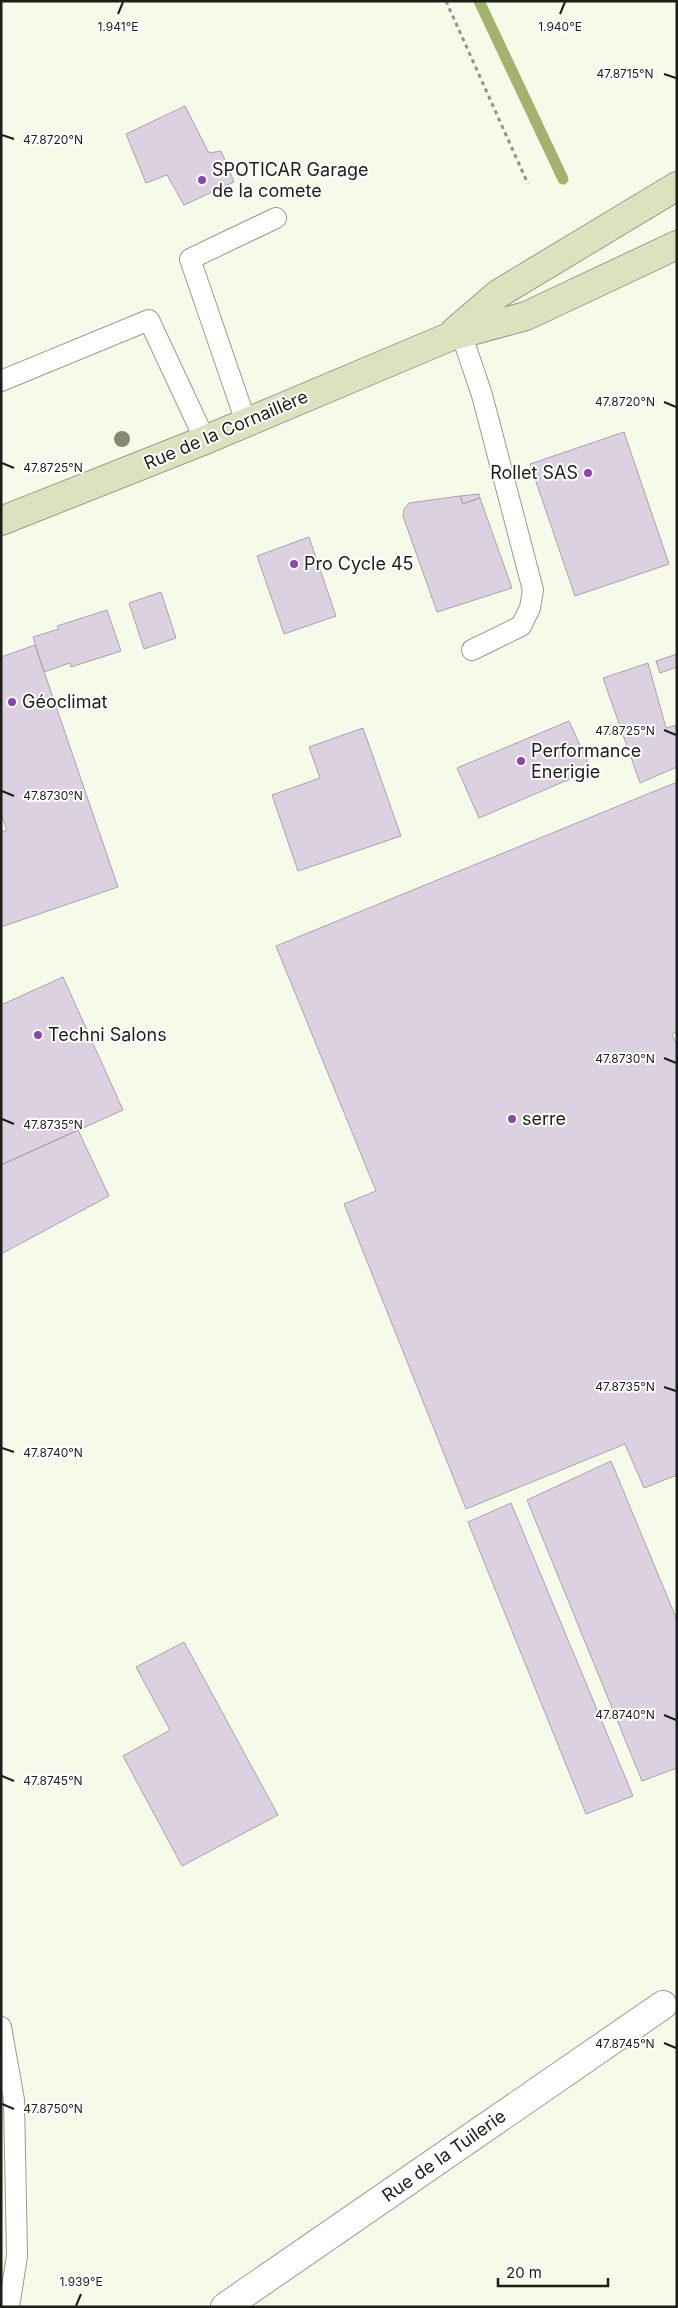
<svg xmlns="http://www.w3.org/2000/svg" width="678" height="2308" viewBox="0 0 678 2308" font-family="Inter,sans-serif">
<rect width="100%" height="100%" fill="#f6fbe9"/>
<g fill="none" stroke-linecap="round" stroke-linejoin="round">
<path stroke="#a3b36e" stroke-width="11" d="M479,1L563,179"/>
</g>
<path fill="#dbd1e1" stroke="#aba1b0" d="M185,106L209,153L221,151L234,182L184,205L167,175L146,183L126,134Z
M624,432L669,564L575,596L530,464Z
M479,494L480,498L463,504L460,496Z
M460,496L463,504L480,498L512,588L437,612L403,516L404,509L409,503Z
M309,537L336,616L284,634L257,556Z
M161,592L176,638L144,649L129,603Z
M107,610L121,651L71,667L70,663L44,672L33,637L59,629L57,626Z
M35,645L118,887L1,927V832L7,830L1,814V657Z
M677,654V667L660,673L656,661Z
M648,663L666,728L677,725V767L640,783L603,678Z
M569,721L591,770L479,818L457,768Z
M363,728L401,836L298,871L272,795L320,778L309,747Z
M677,782V1032L672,1034L677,1046V1475L644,1488L625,1444L466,1509L344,1204L376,1191L276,946Z
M63,977L123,1110L1,1165V1005Z
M78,1130L109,1196L1,1254V1165Z
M611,1461L677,1620V1768L642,1781L527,1500Z
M511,1503L633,1796L586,1814L468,1522Z
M184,1642L278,1815L182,1866L123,1756L170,1730L136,1667Z"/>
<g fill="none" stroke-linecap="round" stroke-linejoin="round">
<defs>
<path id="lane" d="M461,333L482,395L533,590L530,608L521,626L472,650
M1,381L149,320L205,440
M246,422L190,259L276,218
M1,2027L14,2100L17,2256L9,2307"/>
<path id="street" d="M225,2307L663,2005"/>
<path id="secondary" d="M455,331L498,294L677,186
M1,521L205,440L449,337L526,316L677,245"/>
</defs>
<use href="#lane" stroke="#989c8c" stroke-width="22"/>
<use href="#street" stroke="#989c8c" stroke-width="30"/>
<use href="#secondary" stroke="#989c8c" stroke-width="30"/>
<path stroke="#919488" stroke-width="3" stroke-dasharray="4 4" stroke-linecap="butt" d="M446,1L528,184"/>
<use href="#lane" stroke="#fff" stroke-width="20"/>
<use href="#street" stroke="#fff" stroke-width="28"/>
<use href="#secondary" stroke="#dce2be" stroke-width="28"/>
</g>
<circle fill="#858a72" cx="122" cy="439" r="8"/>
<path fill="none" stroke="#1d1e18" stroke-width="2" d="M118,14L123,2M560,14L565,2M664,74L676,78M2,135L14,139M664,402L676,407M2,463L14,468M664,730L676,735M2,791L14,796M664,1058L676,1063M2,1119L14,1124M664,1387L676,1391M2,1448L14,1452M664,1715L676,1720M2,1776L14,1781M664,2043L676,2048M2,2104L14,2109M76,2306L81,2294"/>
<g fill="#9043b4" stroke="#fff" stroke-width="2">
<circle cx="202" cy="180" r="5"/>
<circle cx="588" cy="473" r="5"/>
<circle cx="294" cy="564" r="5"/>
<circle cx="12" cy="702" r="5"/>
<circle cx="521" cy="761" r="5"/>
<circle cx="38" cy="1035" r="5"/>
<circle cx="512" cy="1119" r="5"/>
</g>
<g text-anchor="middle" stroke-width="4" stroke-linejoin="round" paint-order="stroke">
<g font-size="18" fill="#1d1e18" stroke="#fff" text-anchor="start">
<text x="212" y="176">SPOTICAR Garage<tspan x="212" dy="21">de la comete</tspan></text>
<text x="578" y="479" text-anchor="end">Rollet SAS</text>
<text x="304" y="570">Pro Cycle 45</text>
<text x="22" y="708">Géoclimat</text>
<text x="531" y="757">Performance<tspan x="531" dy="21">Enerigie</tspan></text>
<text x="48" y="1041">Techni Salons</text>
<text x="522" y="1125">serre</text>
</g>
<g font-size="18" fill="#1d1e18" stroke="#fff">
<text transform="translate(226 430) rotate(-23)" y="6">Rue de la Cornaillère</text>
<text transform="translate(444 2156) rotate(-35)" y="6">Rue de la Tuilerie</text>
</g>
</g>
<g font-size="12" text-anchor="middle" fill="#1d1e18" stroke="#fff" stroke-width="4" stroke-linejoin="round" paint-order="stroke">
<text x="118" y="31">1.941°E</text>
<text x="560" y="31">1.940°E</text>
<text x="625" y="78">47.8715°N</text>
<text x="53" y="144">47.8720°N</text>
<text x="625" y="406">47.8720°N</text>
<text x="53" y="472">47.8725°N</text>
<text x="625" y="735">47.8725°N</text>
<text x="53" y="800">47.8730°N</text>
<text x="625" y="1063">47.8730°N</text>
<text x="53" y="1129">47.8735°N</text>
<text x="625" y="1391">47.8735°N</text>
<text x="53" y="1457">47.8740°N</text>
<text x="625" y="1719">47.8740°N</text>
<text x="53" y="1785">47.8745°N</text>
<text x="625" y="2048">47.8745°N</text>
<text x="53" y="2113">47.8750°N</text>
<text x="81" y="2286">1.939°E</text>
</g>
<rect width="678" height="2308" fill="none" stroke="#1d1e18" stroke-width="5"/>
<path d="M498 2278v8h110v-8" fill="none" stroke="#1d1e18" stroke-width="2.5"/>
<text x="506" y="2278" font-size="15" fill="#1d1e18" stroke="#ffffff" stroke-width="4" paint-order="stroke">20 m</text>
</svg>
